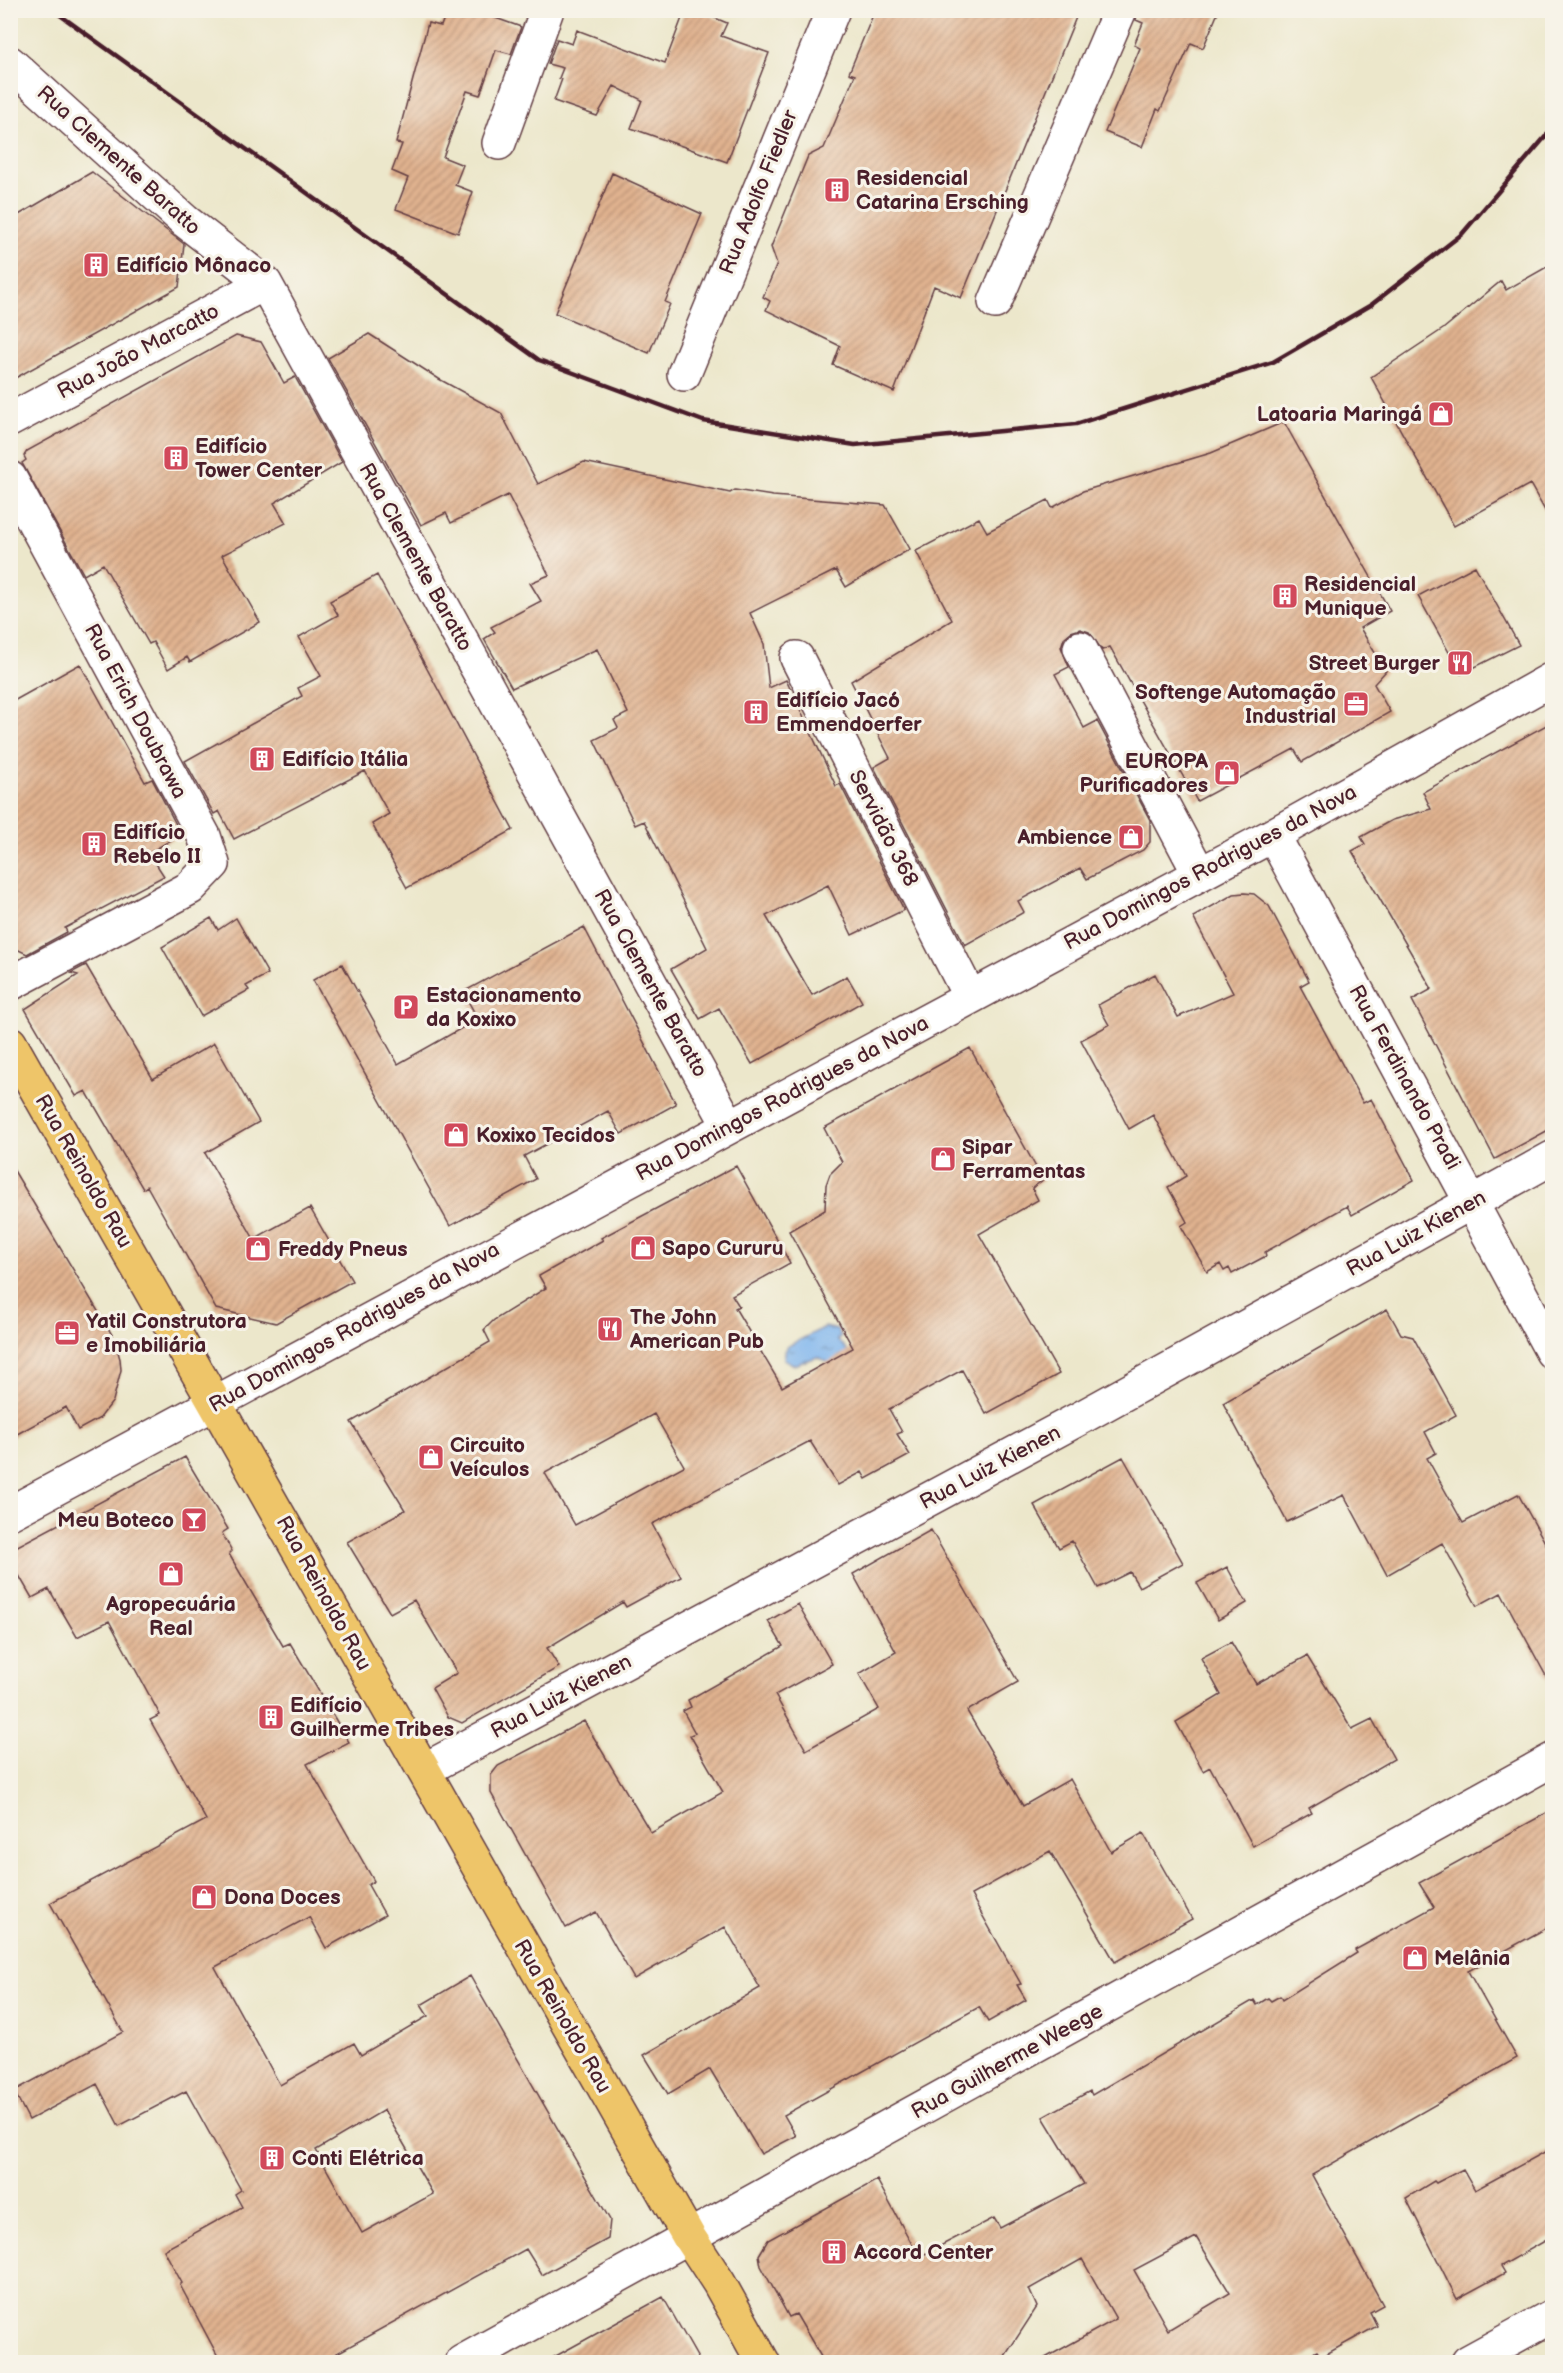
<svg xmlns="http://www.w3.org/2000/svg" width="1563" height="2373" viewBox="0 0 1563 2373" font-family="'Balsamiq Sans',sans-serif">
<defs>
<pattern id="water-ripples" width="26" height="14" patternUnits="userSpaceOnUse" patternTransform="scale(1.5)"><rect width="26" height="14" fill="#7fb5ee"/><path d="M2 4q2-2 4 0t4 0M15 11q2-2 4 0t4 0" fill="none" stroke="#6a93c1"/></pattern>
<pattern id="building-hatch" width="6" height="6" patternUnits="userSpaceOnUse" patternTransform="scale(1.5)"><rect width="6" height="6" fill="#e0b28f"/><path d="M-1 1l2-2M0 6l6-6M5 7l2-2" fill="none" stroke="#b89075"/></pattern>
</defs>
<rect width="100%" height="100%" fill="#f7f3e8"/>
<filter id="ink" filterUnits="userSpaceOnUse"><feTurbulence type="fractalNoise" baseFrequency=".0167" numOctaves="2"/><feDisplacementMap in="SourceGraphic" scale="12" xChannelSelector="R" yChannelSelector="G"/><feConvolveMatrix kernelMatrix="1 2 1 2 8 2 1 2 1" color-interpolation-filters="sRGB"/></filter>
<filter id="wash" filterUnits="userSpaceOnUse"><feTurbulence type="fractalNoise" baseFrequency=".008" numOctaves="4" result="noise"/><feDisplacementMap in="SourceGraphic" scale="24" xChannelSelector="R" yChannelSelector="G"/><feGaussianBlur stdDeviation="1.35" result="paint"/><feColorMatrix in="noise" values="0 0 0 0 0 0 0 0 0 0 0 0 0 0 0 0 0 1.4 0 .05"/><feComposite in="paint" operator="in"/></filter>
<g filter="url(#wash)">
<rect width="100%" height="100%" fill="#ece7cb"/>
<path fill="url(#water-ripples)" stroke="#646a8c" stroke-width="1.5" d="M825,1327L837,1330L841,1336L837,1339L847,1350L845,1362L832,1368L826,1361L817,1357L794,1365L784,1359L786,1347Z"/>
<g id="blocks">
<path fill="url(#building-hatch)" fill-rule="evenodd" d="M447,10H473L521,27L511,54L496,50L480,95L467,91L443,157L463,165L455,185L473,192L458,233L396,209L408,178L392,171L402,144L396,143L428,23L441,26Z
M685,10H696L727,23L721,36L769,53L727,162L631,128L642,100L614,86L597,116L554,101L562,79L559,78L563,68L548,64L557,39L572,44L577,30L665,63Z
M875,10H1079L961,298L934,286L894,392L833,365L840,346L766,310L770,301L763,297L777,264L771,247L808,156L824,148L855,75L849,73Z
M1138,10H1219L1203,48L1191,43L1160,111L1157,109L1142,147L1105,132L1140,48L1134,45L1143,23L1136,20Z
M92,172L184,244L179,287L10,381V220Z
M612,173L702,214L665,302L670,304L649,353L555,313Z
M1552,264V523L1530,484L1454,526L1371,377L1443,329L1501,281L1506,290Z
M369,334L439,379L501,413L538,484L584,462L730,493L735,490L773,496L885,505L910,549L846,587L836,570L750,613L764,644L769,688L786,680L836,786L840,784L904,910L852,935L828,885L766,916L812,995L847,976L862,1002L752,1064L719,1008L700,1019L671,969L707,948L644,821L635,825L594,740L618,728L614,720L628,713L597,649L512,688L484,639L495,632L491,627L541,601L530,583L549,575L508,495L451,523L446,513L421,525L328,358Z
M236,336L261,342L284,383L295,377L342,462L274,503L286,523L222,555L260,622L190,662L187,657L168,669L153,642L149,644L103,564L84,575L22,463L26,460L24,456L27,451Z
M1284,422L1390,611L1360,628L1386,671L1374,684L1390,712L1302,762L1294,749L1197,801L1110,647L1102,650L1089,632L1080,629L1071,632L1064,638L1061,647L1069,667L1055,674L1084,728L1097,721L1150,820V842L1143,850L1087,879L1080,868L1018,901L1024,912L965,945L874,767L890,758L851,681L952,620L916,551L979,518L987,532L1048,500L1052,508L1083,491L1211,453Z
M1475,566L1519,645L1461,674L1418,596Z
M377,575L513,830L407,888L372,824L389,814L365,771L234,839L219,811L214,814L185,761L302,696L298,688L321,676L299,637L338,615L330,601Z
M80,664L145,782L152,779L181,834L149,853L164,876L65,928L67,932L27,954L10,946V703Z
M1552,722V1128L1495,1159L1412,1000L1432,989L1352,851L1365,844L1361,837L1392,820L1431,809L1423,792Z
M1244,893L1254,894L1269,906L1309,981L1300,986L1363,1103L1371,1099L1414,1180L1352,1215L1347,1206L1265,1252L1266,1256L1232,1274L1229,1268L1224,1271L1220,1264L1207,1272L1181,1226L1187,1222L1168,1187L1186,1176L1153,1115L1129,1129L1081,1040L1109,1025L1098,1005L1155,974L1178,1017L1233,993L1193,917L1234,894Z
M211,918L218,930L236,918L268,974L246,986L249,990L201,1016L162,947Z
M584,927L676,1104L621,1134L608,1111L524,1156L536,1179L450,1226L313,980L342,964L398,1064L478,1019L463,992Z
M86,965L153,1079L214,1043L259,1122L205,1153L254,1239L310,1208L352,1281L276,1323L216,1309L147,1186L143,1189L86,1091L76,1096L25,1009L78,975L71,973Z
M970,1048L1043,1180L1032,1188L1038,1200L979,1234L1059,1374L986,1414L962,1370L889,1409L902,1432L897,1434L910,1455L866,1479L862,1472L838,1485L810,1441L652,1524L681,1577L626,1607L623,1602L547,1648L559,1667L462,1723L448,1717L432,1688L457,1673L414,1600L390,1613L347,1542L405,1510L351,1422L490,1342L484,1330L494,1320L546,1288L539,1276L603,1240L601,1238L736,1166L790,1263L732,1295L739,1306L735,1308L782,1387L853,1348L789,1231L825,1210L826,1185L830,1174L842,1162L824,1128ZM654,1414L684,1466L575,1525L545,1473Z
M10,1164L114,1338L120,1359L121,1370L113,1401L100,1418L78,1430L66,1407L10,1438Z
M1387,1309L1401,1334L1413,1337L1456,1415L1425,1432L1436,1453L1427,1458L1463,1523L1518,1494L1552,1555V1687L1501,1593L1477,1606L1442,1543L1387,1575L1344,1495L1287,1522L1223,1403Z
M185,1457L228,1529L222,1533L232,1551L229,1554L283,1646L290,1643L349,1742L307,1764L374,1881L368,1885L385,1915L326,1948L309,1917L215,1967L280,2085L354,2043L361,2055L428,2016L421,2005L470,1976L610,2220L608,2239L542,2275L526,2249L321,2362H221L180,2285L182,2283L164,2250L242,2207L235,2194L241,2190L186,2091L119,2126L97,2084L29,2120L14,2091L123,2032L50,1903L206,1820L150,1720L160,1715L109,1621L77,1637L49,1589L32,1598L10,1560V1550ZM384,2110L433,2194L362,2233L316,2150Z
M1123,1457L1183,1563L1139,1587L1130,1572L1098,1588L1072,1541L1059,1548L1034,1505Z
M931,1530L1018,1682L967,1711L1023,1806L1070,1779L1111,1852L1143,1833L1192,1919L1115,1962L1050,1851L971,1895L1021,1984L1017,1985L1026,2000L988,2022L979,2007L784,2115L796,2136L761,2154L710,2069L668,2094L644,2055L760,1988L725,1927L634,1979L596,1912L566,1928L491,1793V1775L498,1766L584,1721L651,1833L723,1792L690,1735L695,1733L683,1711L691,1707L688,1700L783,1646L768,1621L798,1604L832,1664L775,1695L806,1750L879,1709L859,1674L896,1652L853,1574Z
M1227,1567L1247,1603L1218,1620L1197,1583Z
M1231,1642L1256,1684L1307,1656L1352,1729L1372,1719L1394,1759L1309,1808L1312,1813L1253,1846L1210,1767L1203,1771L1176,1722L1221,1695L1201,1658Z
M1552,1810V1925L1468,1971L1517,2058L1312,2175L1383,2305L1370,2312L1377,2326L1321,2357L1317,2351L1295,2362H1038L1116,2319L1082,2259L1029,2289L1037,2307L1001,2362H824L796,2314L789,2317L761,2266L759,2255L768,2240L877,2180L919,2257L994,2218L1000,2228L1084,2184L1043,2117L1090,2091L1092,2095L1254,2000L1257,2005L1268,1998L1271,2001L1280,1996L1282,2000L1357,1953L1355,1950L1434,1907L1419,1883ZM1196,2237L1230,2293L1168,2330L1134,2270Z
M1552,2148V2237L1501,2266L1505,2273L1457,2299L1406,2198L1434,2181L1436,2183L1463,2169L1475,2190Z
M663,2297L700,2362H545L614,2324Z"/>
</g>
</g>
<g filter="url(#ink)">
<use href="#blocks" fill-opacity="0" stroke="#623d43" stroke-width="1.5"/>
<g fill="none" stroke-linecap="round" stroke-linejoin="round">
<defs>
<path id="minor" d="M10,63L185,221L265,283L729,1126
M499,143L547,10
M995,302L1120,10
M684,374L833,10
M10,420L265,283
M10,478L204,836L213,864L190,888L10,984
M1080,648L1199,873
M797,658L970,997
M1273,835L1552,1352
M10,1513L1273,835L1552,679
M424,1770L1084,1416L1552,1158
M462,2362L1552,1760
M1468,2362L1552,2316"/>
<path id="primary" d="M10,1043L689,2237L719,2283L763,2362"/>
</defs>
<use href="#minor" stroke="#623d43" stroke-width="36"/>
<use href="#primary" stroke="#623d43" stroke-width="36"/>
<use href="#minor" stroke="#fff" stroke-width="33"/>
<use href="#primary" stroke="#eec569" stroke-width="33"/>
<path stroke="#4a1f2b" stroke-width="4.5" d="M53,10L539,360L703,421L855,445L1076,424L1273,362L1371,305L1462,234L1552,129"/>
</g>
</g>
<defs>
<symbol id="building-square" viewBox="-11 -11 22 22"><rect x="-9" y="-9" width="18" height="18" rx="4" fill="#d1495b" stroke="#f7f3e8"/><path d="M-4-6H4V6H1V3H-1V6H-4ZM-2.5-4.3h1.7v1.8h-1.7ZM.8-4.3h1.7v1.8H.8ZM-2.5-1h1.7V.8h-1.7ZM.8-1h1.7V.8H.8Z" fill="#fff"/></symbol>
<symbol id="shop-square" viewBox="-11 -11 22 22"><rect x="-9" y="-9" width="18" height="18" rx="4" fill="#d1495b" stroke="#f7f3e8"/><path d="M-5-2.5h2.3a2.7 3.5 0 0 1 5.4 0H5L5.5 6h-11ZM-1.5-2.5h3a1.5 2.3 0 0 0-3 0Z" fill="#fff"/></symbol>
<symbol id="restaurant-square" viewBox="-11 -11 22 22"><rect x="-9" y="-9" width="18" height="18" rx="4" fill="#d1495b" stroke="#f7f3e8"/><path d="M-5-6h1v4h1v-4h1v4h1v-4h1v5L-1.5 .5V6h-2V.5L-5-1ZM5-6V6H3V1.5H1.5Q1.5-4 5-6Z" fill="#fff"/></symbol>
<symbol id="office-square" viewBox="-11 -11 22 22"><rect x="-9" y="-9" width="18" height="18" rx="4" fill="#d1495b" stroke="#f7f3e8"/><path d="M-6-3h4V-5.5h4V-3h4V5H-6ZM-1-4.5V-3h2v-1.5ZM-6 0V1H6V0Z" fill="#fff"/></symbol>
<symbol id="parking-square" viewBox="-11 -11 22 22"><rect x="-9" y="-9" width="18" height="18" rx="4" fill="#d1495b" stroke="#f7f3e8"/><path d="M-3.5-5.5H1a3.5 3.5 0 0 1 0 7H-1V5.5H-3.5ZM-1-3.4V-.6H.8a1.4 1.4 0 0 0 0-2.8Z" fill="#fff"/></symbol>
<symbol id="bar-square" viewBox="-11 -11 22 22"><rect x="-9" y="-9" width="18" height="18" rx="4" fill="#d1495b" stroke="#f7f3e8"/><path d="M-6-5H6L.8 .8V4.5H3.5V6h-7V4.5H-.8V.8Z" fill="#fff"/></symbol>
</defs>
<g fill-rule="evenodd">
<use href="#building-square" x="822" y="175" width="30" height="30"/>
<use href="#building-square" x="81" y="250" width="30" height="30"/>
<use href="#shop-square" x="1426" y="399" width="30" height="30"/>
<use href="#building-square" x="161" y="443" width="30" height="30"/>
<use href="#building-square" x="1270" y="581" width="30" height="30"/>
<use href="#restaurant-square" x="1445" y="648" width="30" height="30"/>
<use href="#office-square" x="1341" y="689" width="30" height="30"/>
<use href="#building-square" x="741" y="697" width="30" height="30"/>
<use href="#building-square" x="247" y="744" width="30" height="30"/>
<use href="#shop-square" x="1212" y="758" width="30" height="30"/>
<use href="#shop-square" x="1116" y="822" width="30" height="30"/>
<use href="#building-square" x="79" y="829" width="30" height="30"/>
<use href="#parking-square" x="391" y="992" width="30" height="30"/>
<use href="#shop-square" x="441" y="1120" width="30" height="30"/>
<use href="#shop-square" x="928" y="1144" width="30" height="30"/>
<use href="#shop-square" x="628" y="1233" width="30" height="30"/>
<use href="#shop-square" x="243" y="1234" width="30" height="30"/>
<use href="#restaurant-square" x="595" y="1314" width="30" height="30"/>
<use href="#office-square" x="52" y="1318" width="30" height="30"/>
<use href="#shop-square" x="416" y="1442" width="30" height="30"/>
<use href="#bar-square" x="179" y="1505" width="30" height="30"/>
<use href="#shop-square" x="156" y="1559" width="30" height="30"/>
<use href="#building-square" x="256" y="1702" width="30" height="30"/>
<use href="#shop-square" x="189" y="1882" width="30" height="30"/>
<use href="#shop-square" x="1400" y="1943" width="30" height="30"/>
<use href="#building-square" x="257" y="2143" width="30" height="30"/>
<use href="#building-square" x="819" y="2237" width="30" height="30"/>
</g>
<g text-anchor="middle" stroke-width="6" stroke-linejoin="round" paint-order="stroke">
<g font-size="21" fill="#4a1f2b" stroke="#f7f3e8">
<text transform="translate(119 160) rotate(42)" y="7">Rua Clemente Baratto</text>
<text transform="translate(758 192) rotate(-68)" y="7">Rua Adolfo Fiedler</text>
<text transform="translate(138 351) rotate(-28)" y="7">Rua João Marcatto</text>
<text transform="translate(416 557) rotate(61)" y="7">Rua Clemente Baratto</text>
<text transform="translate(136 711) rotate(62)" y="7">Rua Erich Doubrawa</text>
<text transform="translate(884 828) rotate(63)" y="7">Servidão 368</text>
<text transform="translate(1210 867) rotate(-28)" y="7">Rua Domingos Rodrigues da Nova</text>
<text transform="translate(651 983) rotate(61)" y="7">Rua Clemente Baratto</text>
<text transform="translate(1405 1077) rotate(61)" y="7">Rua Ferdinando Pradi</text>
<text transform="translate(782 1098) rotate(-28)" y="7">Rua Domingos Rodrigues da Nova</text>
<text transform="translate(84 1171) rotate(60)" y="7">Rua Reinoldo Rau</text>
<text transform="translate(1416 1233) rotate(-29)" y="7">Rua Luiz Kienen</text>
<text transform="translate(354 1327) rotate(-29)" y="7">Rua Domingos Rodrigues da Nova</text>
<text transform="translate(990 1467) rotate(-28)" y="7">Rua Luiz Kienen</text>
<text transform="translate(324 1593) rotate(61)" y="7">Rua Reinoldo Rau</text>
<text transform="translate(561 1696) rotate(-28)" y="7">Rua Luiz Kienen</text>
<text transform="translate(563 2016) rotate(60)" y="7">Rua Reinoldo Rau</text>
<text transform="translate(1007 2061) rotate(-29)" y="7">Rua Guilherme Weege</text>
</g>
<g font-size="21" font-weight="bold" fill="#4a1f2b" stroke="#f7f3e8" text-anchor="start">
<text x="856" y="185">Residencial<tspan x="856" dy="24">Catarina Ersching</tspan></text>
<text x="116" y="272">Edifício Mônaco</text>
<text x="1422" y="421" text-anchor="end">Latoaria Maringá</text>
<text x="195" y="453">Edifício<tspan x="195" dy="24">Tower Center</tspan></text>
<text x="1304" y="591">Residencial<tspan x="1304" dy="24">Munique</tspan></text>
<text x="1440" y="670" text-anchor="end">Street Burger</text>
<text x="1336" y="699" text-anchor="end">Softenge Automação<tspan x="1336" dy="24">Industrial</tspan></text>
<text x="776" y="707">Edifício Jacó<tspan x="776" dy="24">Emmendoerfer</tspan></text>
<text x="282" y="766">Edifício Itália</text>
<text x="1208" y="768" text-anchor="end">EUROPA<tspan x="1208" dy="24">Purificadores</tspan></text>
<text x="113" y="839">Edifício<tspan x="113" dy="24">Rebelo II</tspan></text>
<text x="1112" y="844" text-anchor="end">Ambience</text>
<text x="426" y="1002">Estacionamento<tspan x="426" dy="24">da Koxixo</tspan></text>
<text x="476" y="1142">Koxixo Tecidos</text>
<text x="962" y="1154">Sipar<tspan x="962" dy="24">Ferramentas</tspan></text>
<text x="662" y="1255">Sapo Cururu</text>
<text x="278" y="1256">Freddy Pneus</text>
<text x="630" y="1324">The John<tspan x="630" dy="24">American Pub</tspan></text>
<text x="86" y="1328">Yatil Construtora<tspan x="86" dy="24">e Imobiliária</tspan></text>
<text x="450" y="1452">Circuito<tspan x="450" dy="24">Veículos</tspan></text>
<text x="174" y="1527" text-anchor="end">Meu Boteco</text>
<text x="171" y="1611" text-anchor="middle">Agropecuária<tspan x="171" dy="24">Real</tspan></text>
<text x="290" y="1712">Edifício<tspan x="290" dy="24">Guilherme Tribes</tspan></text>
<text x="224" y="1904">Dona Doces</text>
<text x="1434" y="1965">Melânia</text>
<text x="292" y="2165">Conti Elétrica</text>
<text x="854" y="2259">Accord Center</text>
</g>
</g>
<rect width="1563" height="2373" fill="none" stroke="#f7f3e8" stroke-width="36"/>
</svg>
